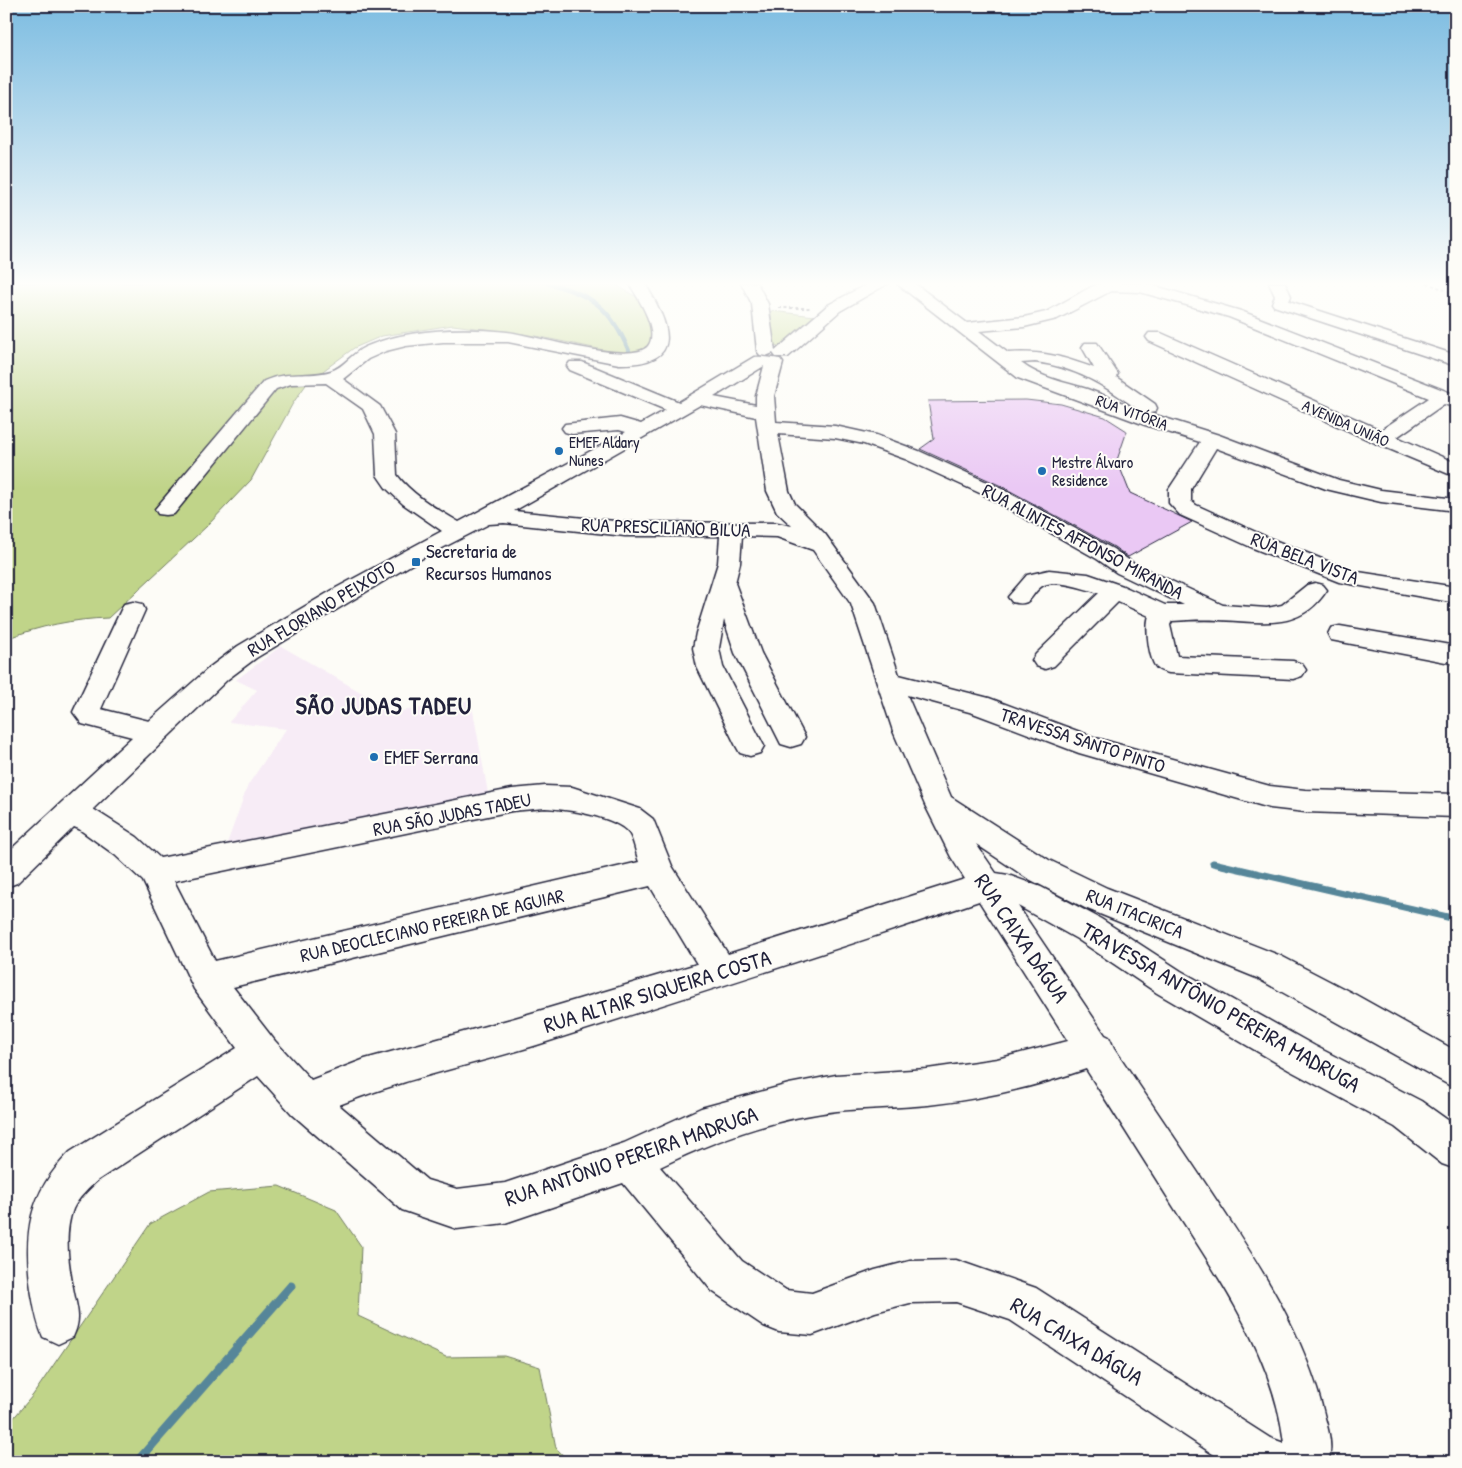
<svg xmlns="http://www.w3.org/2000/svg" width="1462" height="1468" viewBox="0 0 1462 1468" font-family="'Patrick Hand',sans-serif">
<rect width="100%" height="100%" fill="#fdfcf7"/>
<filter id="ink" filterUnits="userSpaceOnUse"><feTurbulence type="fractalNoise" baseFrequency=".02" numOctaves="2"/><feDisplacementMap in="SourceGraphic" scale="10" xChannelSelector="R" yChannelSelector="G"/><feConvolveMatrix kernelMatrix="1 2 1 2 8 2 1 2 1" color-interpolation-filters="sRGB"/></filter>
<g filter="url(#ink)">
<path fill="#f7ecf6" d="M281,646L395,712L471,700L488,793L225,849L248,785L286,729L229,722L257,690L236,680Z"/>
<path fill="#c0d489" stroke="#717b62" d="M6,283H613L638,298L656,338L651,346L637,353H618L536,336L453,325L382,336L354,348L308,382L293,403L251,480L207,526L108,618C74,619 39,626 6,639Z
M771,311L815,316L786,348L773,345Z
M279,1186L336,1210L361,1246L358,1316L446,1357L504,1356L540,1367L556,1448L569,1462H6V1427L33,1395L150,1224L209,1192Z"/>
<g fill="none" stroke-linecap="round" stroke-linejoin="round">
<path stroke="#578699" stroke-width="4.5" d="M547,283C593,295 610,307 629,351"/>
<path stroke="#578699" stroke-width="7" d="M1213,863L1456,919"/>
<path stroke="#578699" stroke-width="9" d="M137,1462L291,1286"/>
</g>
<path fill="#eac8f4" stroke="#22223b" d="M1026,400L1061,404L1105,417L1127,431L1117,460L1130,493L1192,522L1128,557L1114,547L999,485L920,449L934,439L928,401Z"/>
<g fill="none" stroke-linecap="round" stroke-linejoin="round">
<defs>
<path id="minor" d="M629,283H645C669,324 688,365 619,364L508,342H443L406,346L386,351L368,359L343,379L380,406L395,434L397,475C413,496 437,509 459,522L626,432L619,430L572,434L565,432L562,428L565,424L620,418L641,424L666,410L570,370L567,366L570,362H582L679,402L754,357C759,356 774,358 780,359L783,363L774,396L776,422L835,426L876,435L919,451L998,487L1113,549L1133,563L1223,605L1267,608L1282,605L1307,585L1315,583L1323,585L1327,590C1299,633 1261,621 1218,620C1203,619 1187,620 1172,621L1170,625L1177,656L1293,661L1302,664L1306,670L1302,676L1293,679L1169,673C1165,672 1160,671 1157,668C1149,661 1145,626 1149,616L1118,602L1054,666L1045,669L1036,666L1032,660L1036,654L1099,593C1086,589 1056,579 1044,585C1029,593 1034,608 1012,602L1008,597L1027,575L1049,570L1088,574L1123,586L1165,605H1184L1117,573L1097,559L984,495L905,459L864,444L835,438L778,434L789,491L795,504L825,534L875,603L899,675L989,698L1096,738L1270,786L1305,790L1456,794V817L1305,812L1270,808L1079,753L973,713L907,695L951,797L1049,860L1107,888L1281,956L1356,995L1456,1051V1089L1257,978L1085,908L1027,878L976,844L996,873L1008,875L1041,887L1101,919L1181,971L1315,1046L1421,1101L1456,1126V1169L1442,1164L1395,1127L1289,1070L1157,993L1077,939L1018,906L1105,1035L1109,1037L1114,1048C1145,1094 1176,1140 1207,1186C1255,1258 1305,1332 1325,1418C1329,1432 1333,1448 1328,1462H1225L1010,1320L956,1302L910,1303L875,1312L812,1335L779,1332L764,1326L712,1291L623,1183L505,1223L457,1229L402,1210L292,1114L258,1076L98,1180C89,1188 78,1198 73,1209C63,1235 69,1267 74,1293C78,1312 81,1319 73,1337L58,1344L43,1337C36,1321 34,1306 31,1289C23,1233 29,1193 70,1152L237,1048L194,989L143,881L115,855L79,829L74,827L17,883L6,887V854L132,737L82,724L73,712L121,610L124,604L133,602L142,604L145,610L101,709L149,721L210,667L238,646L336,588L442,531L403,504L386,488L377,475L375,434L363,409L326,383L291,384L276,389L174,514L166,515L158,514L155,509L264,381C288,370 309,378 331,371C344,367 352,353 365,347C406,329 462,327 507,332C534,335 631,366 648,346C660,330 637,297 629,283ZM764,366L756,396V405L714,397ZM700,405L756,417L767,491L777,512L792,526L777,523L625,522L514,511ZM504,523L625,536H720L718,563L696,633L693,648L697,667L736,746L740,753L750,756L760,753L764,746L723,667L719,648L724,620L735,653L781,744L791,747L801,744L805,737L761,653L735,583L740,563L742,536L777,537L813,550L851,604L893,731L925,805L951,857L965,879L728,954L672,866L653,819L640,809L572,787L545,786L512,789L160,858L137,837L93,809L228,679L256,658L419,560L489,524ZM545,808C565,809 616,816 629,833C634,840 636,854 639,862L215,961L174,881L512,811ZM650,886L697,964L515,1018L365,1059L311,1080L275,1041L233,987ZM979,901L1068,1041L997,1059L927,1069L836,1075L789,1084L701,1108L624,1143L505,1183L457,1189L427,1180L339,1105C403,1079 472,1065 537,1045C685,998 833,951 979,901ZM1086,1069C1118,1119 1149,1168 1180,1217C1225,1287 1274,1359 1284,1443L1270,1438L1036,1288L956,1260L910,1261L875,1270L812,1293L786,1290L742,1261L660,1167C715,1140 776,1118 837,1111C867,1108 898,1108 928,1105C982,1099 1035,1087 1086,1069Z
M741,283H757L768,304L775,351L828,305L869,283H889L840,311L788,357H776L773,353L766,356L760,355L757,351L752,304Z
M896,283H914L967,323L1024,317L1046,312L1091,287L1102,283H1145L1241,311L1456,395V408L1444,404L1397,437L1456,463V477L1375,443L1149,341L1146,337L1149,333H1161L1381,430L1429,398L1229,317L1140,292L1111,291L1057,319L1024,327L979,331L1008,353C1044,351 1060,356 1094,368L1082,347L1085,343H1097L1118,374L1116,377L1155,404L1157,408L1155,412L1149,413L1219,435L1339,480L1381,490L1456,499V511L1381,502L1326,489L1216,448L1191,489V501L1196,505L1269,538L1352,571L1456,587V603L1339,582L1253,548L1180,515L1169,503V489L1200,442L1145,425L1018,378ZM1035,362C1075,367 1104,385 1136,408C1120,402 1104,395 1087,389C1064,382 1041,378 1021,363Z
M1269,283H1285L1291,296L1289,301L1456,355V366L1274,306L1272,303L1275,296Z
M1340,626L1456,646V664L1331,640L1328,634L1331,628Z"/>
</defs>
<use href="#minor" stroke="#22223b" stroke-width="3"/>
<path stroke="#22223b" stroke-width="2" stroke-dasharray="3 2.5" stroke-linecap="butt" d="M1427,283L1456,294
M779,308H810"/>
<use href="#minor" fill="#fdfcf7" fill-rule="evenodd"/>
</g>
</g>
<linearGradient id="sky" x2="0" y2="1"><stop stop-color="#7cbce1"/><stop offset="0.58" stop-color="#fefefb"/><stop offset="1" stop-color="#fefefb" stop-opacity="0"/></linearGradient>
<rect width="1462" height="489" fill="url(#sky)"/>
<g fill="#1f6fb2" stroke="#fdfcf7" stroke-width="2">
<circle cx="559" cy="451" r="5"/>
<circle cx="1042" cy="471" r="5"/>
<rect x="411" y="557" width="10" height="10" rx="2.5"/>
<circle cx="374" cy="757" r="5"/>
</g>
<g text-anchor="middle" stroke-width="4" stroke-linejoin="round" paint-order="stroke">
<g font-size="16" fill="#22223b" stroke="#fdfcf7">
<text transform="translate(1132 412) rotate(20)" y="6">RUA VITÓRIA</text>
<text transform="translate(1346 423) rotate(24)" y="6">AVENIDA UNIÃO</text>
</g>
<g font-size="16" fill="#22223b" stroke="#fdfcf7" text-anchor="start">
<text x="569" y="448">EMEF Aldary<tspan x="569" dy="18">Nunes</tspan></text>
<text x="1052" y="468">Mestre Álvaro<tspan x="1052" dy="18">Residence</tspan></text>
</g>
<g font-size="19" fill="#22223b" stroke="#fdfcf7">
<text transform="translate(666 527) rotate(2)" y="7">RUA PRESCILIANO BILUA</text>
<text transform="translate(1083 541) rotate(28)" y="7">RUA ALINTES AFFONSO MIRANDA</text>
<text transform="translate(1305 558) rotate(21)" y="7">RUA BELA VISTA</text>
<text transform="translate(321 608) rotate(-31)" y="7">RUA FLORIANO PEIXOTO</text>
<text transform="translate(1083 740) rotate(18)" y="7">TRAVESSA SANTO PINTO</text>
<text transform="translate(452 814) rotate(-11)" y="7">RUA SÃO JUDAS TADEU</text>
<text transform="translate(1135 913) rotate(22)" y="7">RUA ITACIRICA</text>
<text transform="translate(432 925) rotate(-13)" y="7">RUA DEOCLECIANO PEREIRA DE AGUIAR</text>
</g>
<g font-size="19" fill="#22223b" stroke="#fdfcf7" text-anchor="start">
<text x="426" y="558">Secretaria de<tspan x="426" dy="22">Recursos Humanos</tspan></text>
<text x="384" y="764">EMEF Serrana</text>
</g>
<g font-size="22" fill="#22223b" stroke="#fdfcf7">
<text transform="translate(1022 938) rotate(56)" y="8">RUA CAIXA DÁGUA</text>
<text transform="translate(657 991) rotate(-17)" y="8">RUA ALTAIR SIQUEIRA COSTA</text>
<text transform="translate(1221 1007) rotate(30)" y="8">TRAVESSA ANTÔNIO PEREIRA MADRUGA</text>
<text transform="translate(631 1156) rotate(-19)" y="8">RUA ANTÔNIO PEREIRA MADRUGA</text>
<text transform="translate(1077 1341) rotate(31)" y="8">RUA CAIXA DÁGUA</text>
</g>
<g font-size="24" font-weight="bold" letter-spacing="1" fill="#22223b" stroke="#fdfcf7">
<text x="384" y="714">SÃO JUDAS TADEU</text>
</g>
</g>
<rect width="1462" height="1468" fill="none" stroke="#fdfcf7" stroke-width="25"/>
<rect x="12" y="12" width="1437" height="1443" fill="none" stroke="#22223b" stroke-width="2" filter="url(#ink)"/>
</svg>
